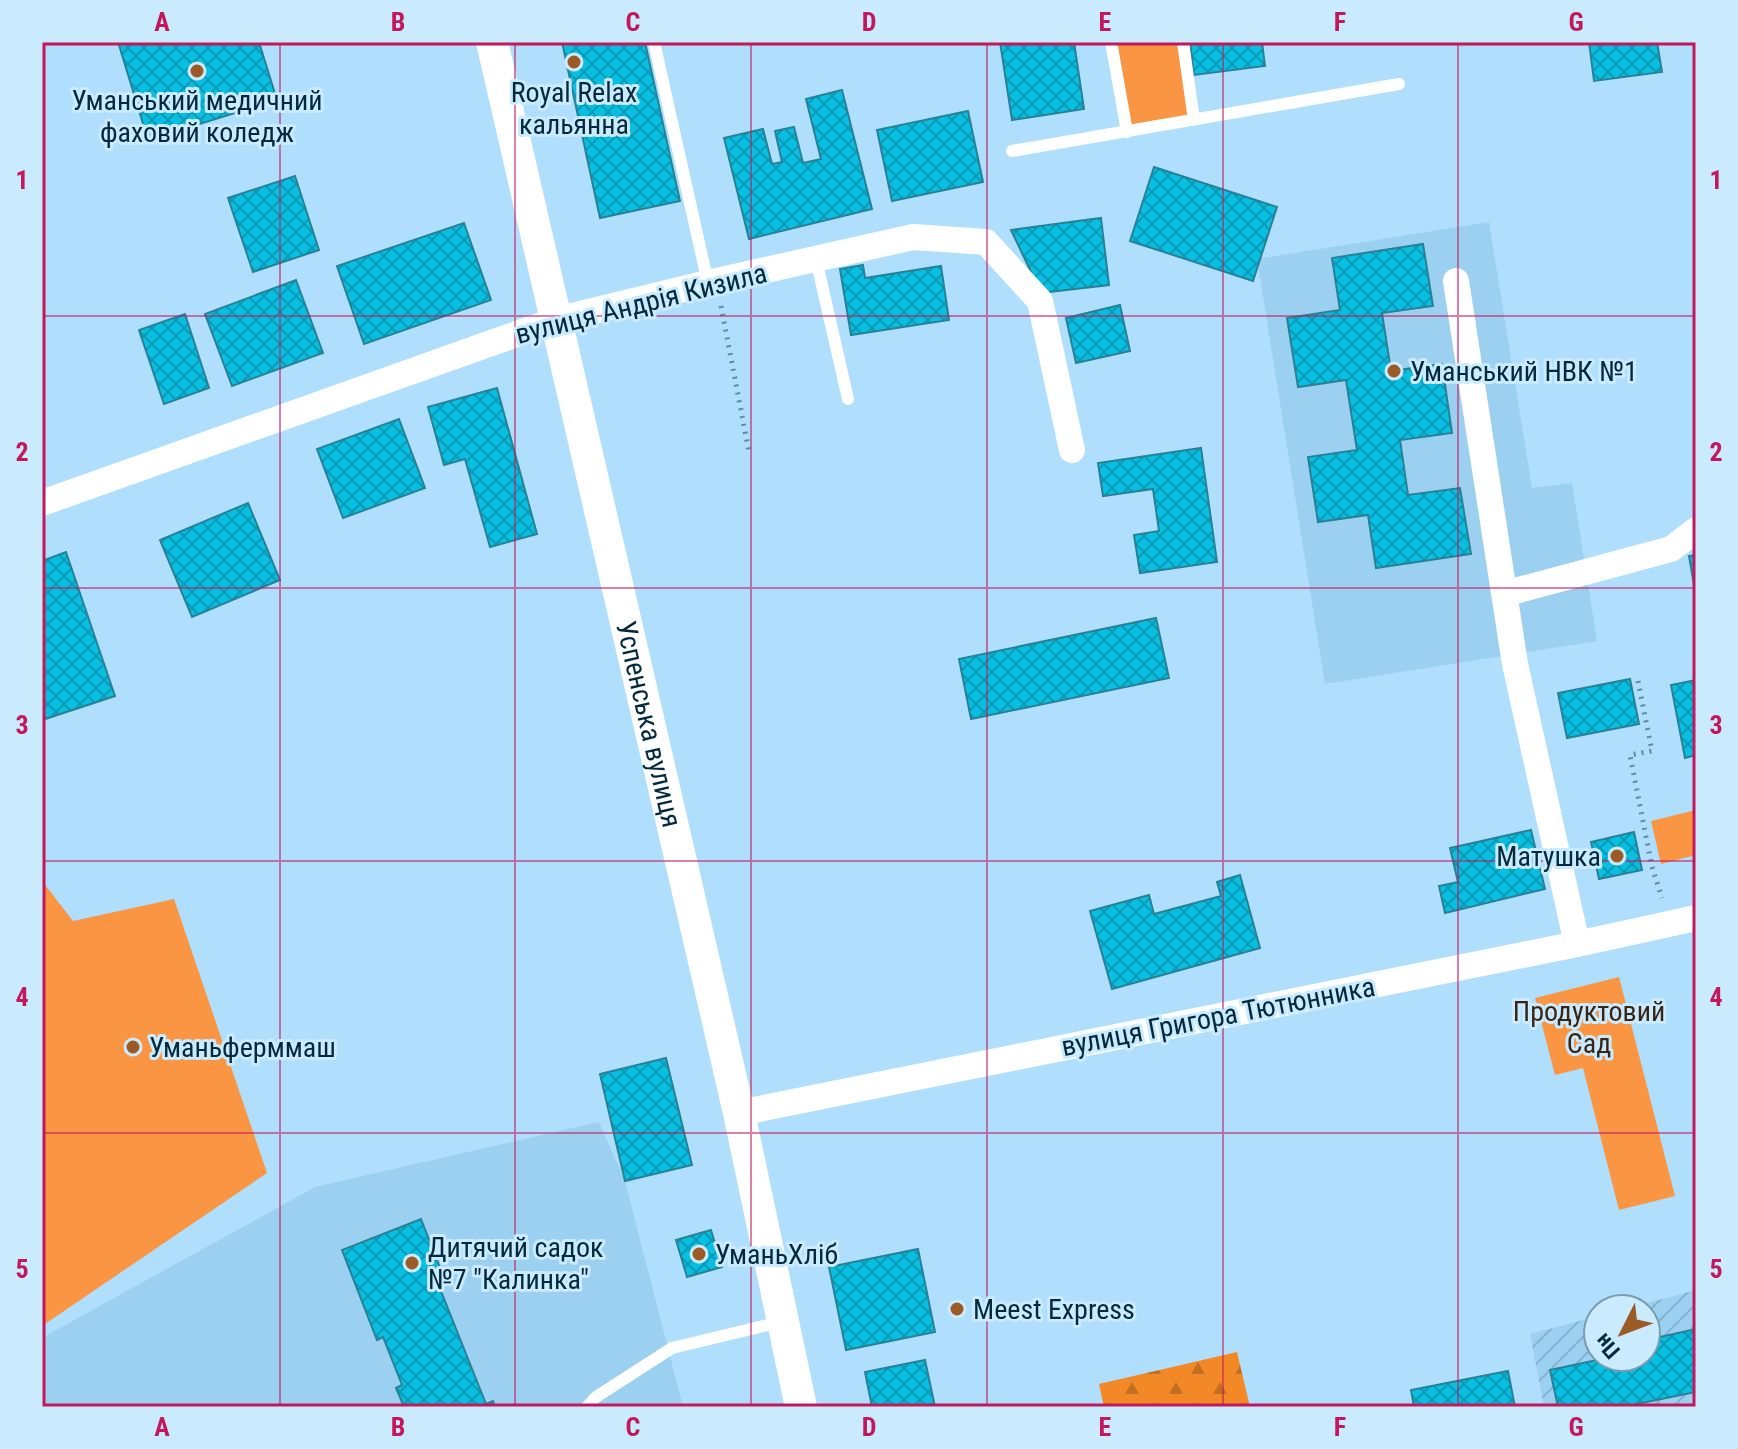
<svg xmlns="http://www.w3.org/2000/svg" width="1738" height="1449" viewBox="0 0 1738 1449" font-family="'Roboto Condensed',sans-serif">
<defs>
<pattern id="industrial-furrows" width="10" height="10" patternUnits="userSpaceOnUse" patternTransform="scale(2)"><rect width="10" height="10" fill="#9cd0f0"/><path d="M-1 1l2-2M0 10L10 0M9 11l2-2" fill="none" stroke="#85b3cf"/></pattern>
<pattern id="forest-firs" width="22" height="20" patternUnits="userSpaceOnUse" patternTransform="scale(2)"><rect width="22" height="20" fill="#f38827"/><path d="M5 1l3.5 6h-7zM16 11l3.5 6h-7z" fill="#c36f23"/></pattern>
<pattern id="building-cross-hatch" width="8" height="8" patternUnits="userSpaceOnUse" patternTransform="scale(2)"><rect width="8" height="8" fill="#08bfe1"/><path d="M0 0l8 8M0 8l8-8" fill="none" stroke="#079bb8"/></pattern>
</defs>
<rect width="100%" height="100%" fill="#afdffd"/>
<path fill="#9cd0f0" d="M1489,222L1532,488L1572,483L1597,641L1325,684L1257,259Z
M599,1122L625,1181L683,1407H42V1338L315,1187Z"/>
<path fill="url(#industrial-furrows)" d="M1696,1290V1407H1544L1530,1334L1598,1316V1357H1646V1309H1625Z"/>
<path fill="url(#forest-firs)" d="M1237,1352L1250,1407H1104L1099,1384Z"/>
<path fill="#f99543" d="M1117,42H1177L1188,117L1132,127Z
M1696,810V855L1661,864L1651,821Z
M42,881L73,921L174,899L267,1173L42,1326Z
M1619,977L1675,1196L1619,1210L1583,1068L1555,1075L1535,998Z"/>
<path fill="url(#building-cross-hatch)" stroke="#288195" stroke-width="2" d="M118,42H259L277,100L148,140Z
M562,42H645L680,201L600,218Z
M1000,42H1074L1084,109L1012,120Z
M1190,42H1262L1265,66L1194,75Z
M1589,42H1657L1662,72L1594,81Z
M842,90L872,209L749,239L724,138L763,129L772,164L782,162L775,131L794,127L803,163L821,159L806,99Z
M968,111L983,182L892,201L877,130Z
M1154,167L1277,207L1253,281L1130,241Z
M295,176L319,250L253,272L228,198Z
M1101,218L1109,285L1041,293L1011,230Z
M464,223L491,300L364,344L337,266Z
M1423,244L1433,306L1382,313L1391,371L1442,364L1452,433L1400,440L1408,495L1460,488L1471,554L1376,568L1368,515L1318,522L1308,457L1357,450L1346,380L1298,387L1287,318L1340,310L1332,258Z
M863,265L865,278L941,266L949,320L851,335L840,269Z
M296,280L323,353L232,386L205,314Z
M1120,305L1130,351L1076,363L1066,318Z
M185,314L209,388L164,404L139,330Z
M497,388L537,534L490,547L465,459L444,465L428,407Z
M399,419L425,488L343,518L317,449Z
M1201,448L1217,562L1140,573L1134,535L1159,531L1153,489L1103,496L1098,463Z
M248,503L280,580L192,617L160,540Z
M66,552L115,696L42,720V561Z
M1696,555V597L1689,556Z
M1156,618L1169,678L971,719L959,659Z
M1630,679L1639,724L1567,738L1558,693Z
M1696,680V755L1685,758L1671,685Z
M1531,830L1545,889L1445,913L1439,886L1458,882L1450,848Z
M1634,832L1642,870L1599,879L1591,842Z
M1240,875L1260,948L1112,989L1090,911L1149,895L1154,914L1221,896L1217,882Z
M666,1058L692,1165L625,1181L600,1074Z
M421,1219L440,1268L433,1271L486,1404L493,1401L495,1407H404L396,1388L402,1385L383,1337L377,1340L342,1250Z
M711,1230L722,1267L687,1277L676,1240Z
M918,1249L935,1332L846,1350L829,1267Z
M1696,1329V1392L1622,1407H1558L1550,1370L1611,1357H1646V1340Z
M925,1360L935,1407H872L865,1372Z
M1508,1371L1515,1407H1414L1411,1390Z"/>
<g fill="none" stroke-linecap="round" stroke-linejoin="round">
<path stroke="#608ca5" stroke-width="5" stroke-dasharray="2 6" stroke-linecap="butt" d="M721,306L749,452
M1638,681L1652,751L1630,755L1652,867L1662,898"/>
<path stroke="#fff" stroke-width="12" d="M654,42L708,283
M1111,42L1127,132
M1183,42L1194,120
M1012,151L1399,84
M816,259L848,399
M587,1407L596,1397L672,1348L780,1322"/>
<path stroke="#fff" stroke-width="26" d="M1456,281L1515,664L1577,944
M42,503L556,320L708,283L913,237L986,242L1040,301L1072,450
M1504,594L1671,549L1696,530
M739,1113L1577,944L1696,918"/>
<path stroke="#fff" stroke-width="32" id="s1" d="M492,42L739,1113L801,1407"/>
</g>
<path fill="none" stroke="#c2185b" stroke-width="2" stroke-opacity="0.55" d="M280,42V1407M515,42V1407M751,42V1407M987,42V1407M1223,42V1407M1458,42V1407M42,316H1696M42,588H1696M42,861H1696M42,1133H1696"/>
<g fill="#9c5b26" stroke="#caeafe" stroke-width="3">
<circle cx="574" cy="62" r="8"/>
<circle cx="197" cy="71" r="8"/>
<circle cx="1394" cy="371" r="8"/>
<circle cx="1617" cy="856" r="8"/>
<circle cx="133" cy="1047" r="8"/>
<circle cx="699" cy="1254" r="8"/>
<circle cx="412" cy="1263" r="8"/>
<circle cx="957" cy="1309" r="8"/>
</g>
<g text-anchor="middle" stroke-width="6" stroke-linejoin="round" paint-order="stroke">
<g font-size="28" fill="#03293c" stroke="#caeafe" text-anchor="start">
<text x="574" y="102" text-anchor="middle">Royal Relax<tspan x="574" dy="32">кальянна</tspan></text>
<text x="197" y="110" text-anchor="middle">Уманський медичний<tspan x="197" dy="32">фаховий коледж</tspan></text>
<text x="1410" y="381">Уманський НВК №1</text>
<text x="1601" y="866" text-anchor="end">Матушка</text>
<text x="149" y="1057">Уманьферммаш</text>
<text x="428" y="1257">Дитячий садок<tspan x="428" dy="32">№7 "Калинка"</tspan></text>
<text x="715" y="1264">УманьХліб</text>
<text x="973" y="1319">Meest Express</text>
</g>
<g font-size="28" fill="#03293c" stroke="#caeafe">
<text transform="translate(641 303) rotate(-14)" y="10">вулиця Андрія Кизила</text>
<text dy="10" stroke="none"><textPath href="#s1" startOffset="700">Успенська вулиця</textPath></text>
<text transform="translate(1218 1016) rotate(-11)" y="10">вулиця Григора Тютюнника</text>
</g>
<g font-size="28" fill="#392516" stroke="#caeafe">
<text x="1589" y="1021">Продуктовий<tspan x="1589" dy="32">Сад</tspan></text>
</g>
</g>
<rect width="1738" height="1449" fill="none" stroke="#caeafe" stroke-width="88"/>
<g transform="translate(1622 1333) rotate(228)"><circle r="38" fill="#caeafe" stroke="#7a9db0" stroke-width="2"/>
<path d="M0-6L14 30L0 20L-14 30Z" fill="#9c5b26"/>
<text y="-12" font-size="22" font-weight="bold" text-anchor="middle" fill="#03293c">Пн</text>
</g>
<rect x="44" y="44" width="1650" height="1361" fill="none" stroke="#c2185b" stroke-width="3"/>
<g font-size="26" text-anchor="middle" font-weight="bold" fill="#c2185b">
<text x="162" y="31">A</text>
<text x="398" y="31">B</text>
<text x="633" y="31">C</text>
<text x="869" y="31">D</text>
<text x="1105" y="31">E</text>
<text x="1340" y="31">F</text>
<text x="1576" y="31">G</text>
<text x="22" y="189">1</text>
<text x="1716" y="189">1</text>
<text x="22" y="461">2</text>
<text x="1716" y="461">2</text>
<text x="22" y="734">3</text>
<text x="1716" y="734">3</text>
<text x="22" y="1006">4</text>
<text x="1716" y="1006">4</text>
<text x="22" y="1278">5</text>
<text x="1716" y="1278">5</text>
<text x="162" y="1436">A</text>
<text x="398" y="1436">B</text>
<text x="633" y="1436">C</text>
<text x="869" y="1436">D</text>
<text x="1105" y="1436">E</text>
<text x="1340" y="1436">F</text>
<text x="1576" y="1436">G</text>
</g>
</svg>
